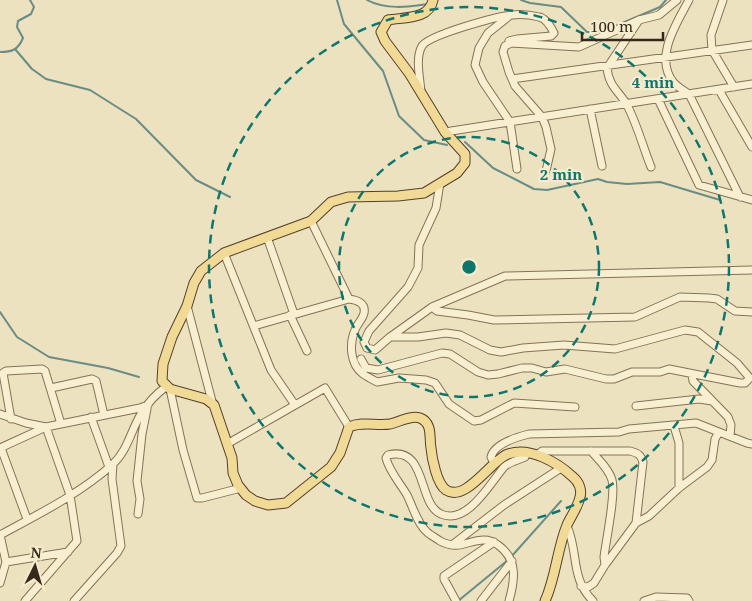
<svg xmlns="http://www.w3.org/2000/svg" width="752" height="601" viewBox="0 0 752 601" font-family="'Noto Serif',serif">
<rect width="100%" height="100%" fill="#ede2bf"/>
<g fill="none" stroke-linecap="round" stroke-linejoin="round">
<path stroke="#698c86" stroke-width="2" d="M337,0L344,24L383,71L399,116L424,140L447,145
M367,0C385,10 408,7 428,4
M521,0L530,3L561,7L587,32H601L660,7L666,0
M15,49L32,69L46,79L90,90L136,119L196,180L230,197
M0,52C12,52 18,50 23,38L17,27L18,21L31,14L34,7L30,0
M465,142L493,168L534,189L547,190L598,179L607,182L627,184L660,182L720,200
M0,312L17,337L49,357L108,368L139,377
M511,557L561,501
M458,601L508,560"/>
<defs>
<path id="minor" d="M689,0C677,23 653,58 674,83C678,87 684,91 689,94L740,197
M723,0L711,35L712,50L734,87
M508,17L488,33L479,48L475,65L483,82L510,122L517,169
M639,20L607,68C609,87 619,91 627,105C637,124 643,147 651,167
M512,79L752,45
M719,90L752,147
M421,92C420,78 415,58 422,46C429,35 497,16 512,15C520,14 531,15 539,17C546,18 551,27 554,33L551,36L517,39L509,41
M658,99L699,185L752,200
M590,109L602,166
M445,132L752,84
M546,171L551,149L546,127L542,117L515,86L509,72L503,52L505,46L511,43L579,47L639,20L659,15L677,0
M311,221L349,299
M267,237L294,314
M224,253L271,370L295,405
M187,306L213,405
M432,307L437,311L468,315L494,320L635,317L680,297L709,298L717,299L735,311L752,312
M290,315L307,351
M254,326L349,299C357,300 366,303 364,313C363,319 357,324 355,330C349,344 350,364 363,374C367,377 372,379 377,382L399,378L426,380L435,383L449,404L474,421L481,420L514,403L575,407
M367,348L375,350L390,337L432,307L505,276L752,270
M367,348L364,342L369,331L408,287L418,268L419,245L436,208L440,183
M361,359L366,368L378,370L442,353L450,354L478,372L488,375L498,374L522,368H532L546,372L565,369L606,379H614L632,372H660L669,369L740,383H745L749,379V377L737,363L698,332L685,330L615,349L564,345L523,348L501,352L490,350L460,335L446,333L418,337H390
M692,375L693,381L728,417L731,425L730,436
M51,388L92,379L96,381L104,415
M170,389L183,450L197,498H202L241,488
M636,406L699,399L712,401
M0,414L26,423L46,427L140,408L148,405
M91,417L109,467
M11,419L3,373L6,371L42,369L45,371L61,424
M674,426L679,443V488
M227,444L325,388L349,427
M0,448L46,427L70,495L77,541L25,601
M1,448L27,519
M591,451C598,459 609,469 612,480C616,494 606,540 604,557L605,565
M538,454L542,451H630C638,453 641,455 643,462L636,523
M494,463L491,457C494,444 517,437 529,434L619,432L629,429L696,423L747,443L752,444
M138,514L140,499L137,481L142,434L147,409
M567,526C579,553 570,578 593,601
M0,535C39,514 81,493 113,464C128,450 131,430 141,414C148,402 156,394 167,386
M452,545L504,505L561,468
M6,562L68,552
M0,583L6,562L0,535
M581,586L588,587L594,583L605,565L636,523L649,516L679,488L707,467L712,460L715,439L719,432
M74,601L117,553L121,546L112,479L113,464
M456,601L444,579V576L494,542
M481,601L512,561
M509,601C515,580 518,559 498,545C494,542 490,540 484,540C467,540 460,551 440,541C436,538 430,535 427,532C417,523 413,507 407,495C400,483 389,471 386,458L388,455C428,445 417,504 441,514C467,526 491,482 504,467C509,462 519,460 525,457L527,453
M644,601L656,597L687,598L689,601"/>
<path id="major" d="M433,0C429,20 404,17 388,20L381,32L385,41L409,73L445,132L465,154V163L457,173L424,193L398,196L348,197L331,202L311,221L224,253L201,271L194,283L187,306L172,337L163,364L162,381L170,389L206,399L214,405L232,458L233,473L238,485L246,495L255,501L268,505L286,503L331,467L340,453L349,427C362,421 376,426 390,424C399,422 411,415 420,418C433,423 429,438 431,448C432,459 437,484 446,490C466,503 491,460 508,454C530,446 558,463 573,477C579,482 582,490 580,497C578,507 571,516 567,525C557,549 556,577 545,601"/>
</defs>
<use href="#minor" stroke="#857257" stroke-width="9"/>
<use href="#major" stroke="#53402c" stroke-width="11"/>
<use href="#minor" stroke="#f8efd1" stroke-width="7"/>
<use href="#major" stroke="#f1da95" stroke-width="9"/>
</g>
<g fill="none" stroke="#0f766e" stroke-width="2.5" stroke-dasharray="9 6">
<circle cx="469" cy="267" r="130"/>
<circle cx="469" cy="267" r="260"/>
</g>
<circle cx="469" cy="267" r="8" fill="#0f766e" stroke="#f5ecce" stroke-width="2.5"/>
<g font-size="15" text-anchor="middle" font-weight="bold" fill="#0f766e" stroke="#f5ecce" stroke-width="4.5" stroke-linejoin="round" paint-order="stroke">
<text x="653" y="88">4 min</text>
<text x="561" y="180">2 min</text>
</g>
<g transform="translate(35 566) rotate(5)" stroke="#f5ecce" stroke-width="4" paint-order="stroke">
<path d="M0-4L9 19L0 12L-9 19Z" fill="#35291c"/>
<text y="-8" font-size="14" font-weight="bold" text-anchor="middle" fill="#35291c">N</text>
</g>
<path d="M582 32v8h81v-8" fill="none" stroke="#35291c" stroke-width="2.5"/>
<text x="590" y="32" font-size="15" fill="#35291c" stroke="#f5ecce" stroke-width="4" paint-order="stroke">100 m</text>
</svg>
